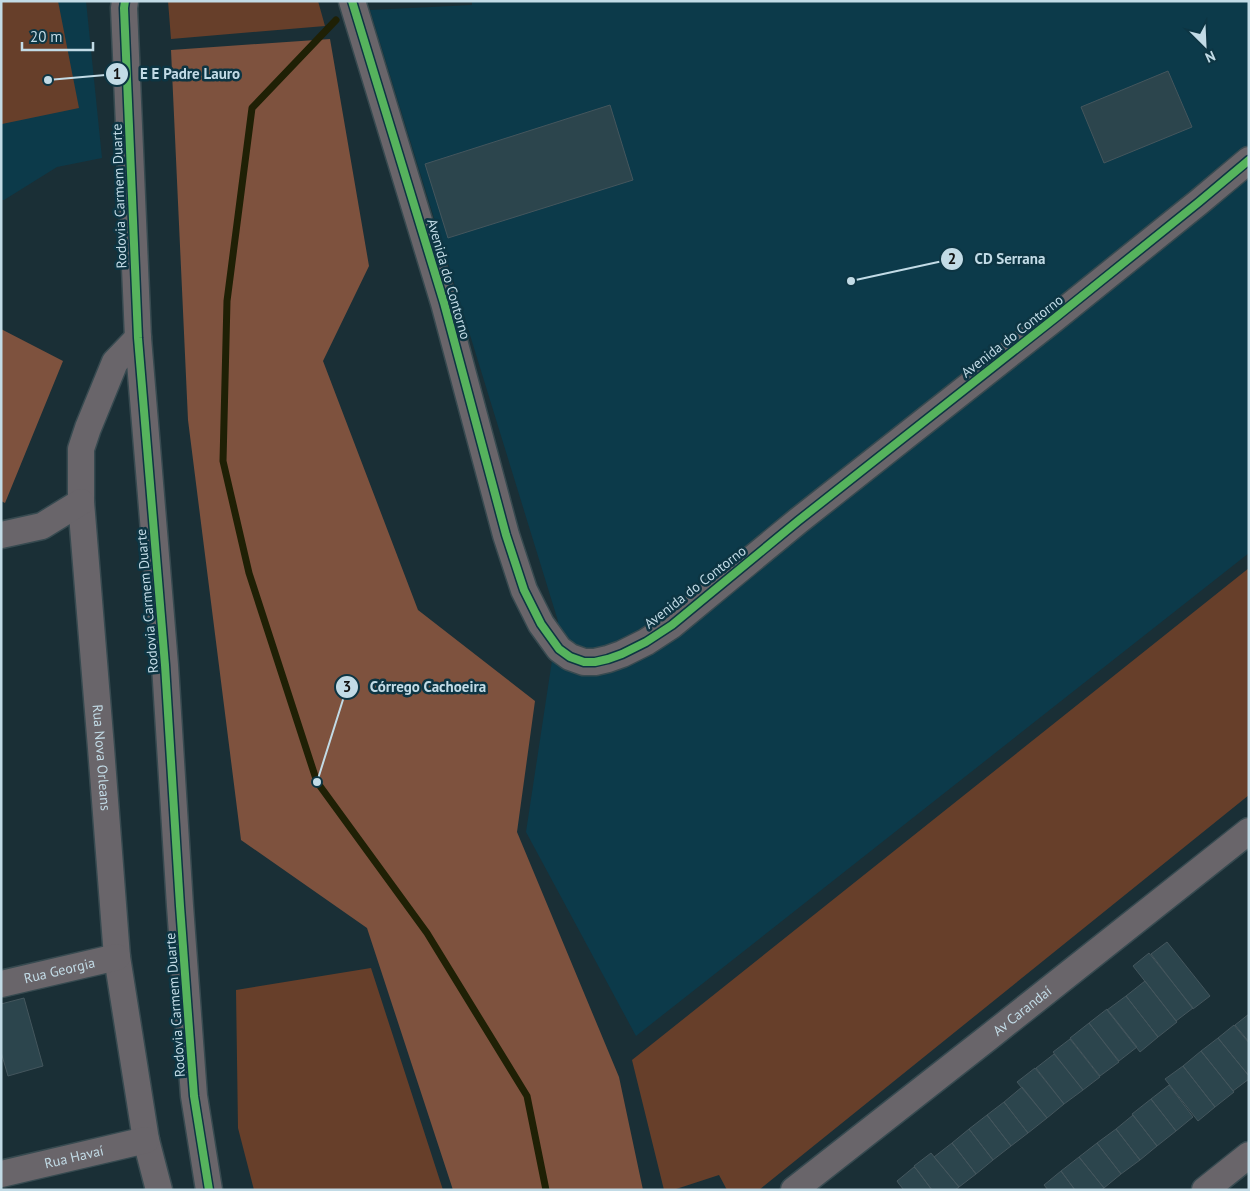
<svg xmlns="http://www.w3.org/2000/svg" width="1250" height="1191" viewBox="0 0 1250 1191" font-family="'PT Sans',sans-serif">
<rect width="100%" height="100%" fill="#1a2f36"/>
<path fill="#0c3a4a" d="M1,1H86L102,158L57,167L4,200H1Z
M472,1H1249V553L636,1036L526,832L558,621L370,10L472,5Z"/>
<path fill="#673f2a" d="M1,1H58L79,108L2,124Z
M168,1H318L325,26L171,39Z
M1249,568V795L759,1190H727L719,1175L673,1190H664L632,1060Z
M371,968L443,1190H254L238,1128L236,990Z"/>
<path fill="#7e523e" d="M330,39L369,266L323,361L418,610L535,701L517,832L619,1077L643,1190H453L367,928L241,840L188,420L171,50Z
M1,329L63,361L5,503L1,501Z"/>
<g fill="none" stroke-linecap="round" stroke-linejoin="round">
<path stroke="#1f2005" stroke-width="7" d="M336,20L252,108L227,301L223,461L249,573L317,782L427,933L527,1096L546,1190"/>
</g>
<path fill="#2c454d" stroke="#44565d" d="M1168,71L1192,127L1104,163L1081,107Z
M610,105L633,180L448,238L425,164Z
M1167,942L1210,996L1193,1009L1151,954Z
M1149,953L1193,1008L1176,1021L1133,966Z
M1145,981L1177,1022L1158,1037L1126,996Z
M1126,996L1158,1037L1140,1052L1107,1010Z
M24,998L43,1066L8,1076L1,1052V1004Z
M1107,1009L1137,1047L1119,1061L1089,1023Z
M1249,1014V1042L1235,1025Z
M1089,1023L1119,1062L1100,1076L1070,1038Z
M1234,1025L1249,1043V1076L1218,1038Z
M1218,1038L1249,1076V1079L1233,1091L1201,1051Z
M1070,1039L1100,1077L1083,1090L1053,1052Z
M1201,1051L1234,1092L1215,1107L1183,1066Z
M1054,1054L1083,1090L1064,1104L1036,1068Z
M1183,1066L1215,1107L1198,1121L1165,1079Z
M1035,1068L1064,1104L1047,1118L1017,1082Z
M1169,1085L1193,1117L1176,1131L1151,1099Z
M1022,1087L1047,1118L1028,1133L1004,1102Z
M1151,1099L1176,1131L1157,1146L1132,1114Z
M1004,1102L1028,1133L1011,1146L987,1115Z
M987,1115L1011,1146L993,1160L969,1129Z
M1133,1115L1157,1146L1140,1160L1116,1129Z
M969,1129L993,1160L976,1174L952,1143Z
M1116,1129L1140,1160L1121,1174L1097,1143Z
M952,1143L976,1174L959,1187L934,1157Z
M1097,1143L1121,1174L1104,1188L1079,1157Z
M931,1153L959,1187L955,1190H932L914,1166Z
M1079,1157L1104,1188L1101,1190H1075L1061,1171Z
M914,1167L917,1170L932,1190H904L899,1184L897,1181Z
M1061,1171L1075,1190H1048L1044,1185Z"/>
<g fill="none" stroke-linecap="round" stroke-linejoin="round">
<defs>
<g id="minor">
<path d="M125,1L124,8L138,338L165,665L180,906L194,1096L209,1190"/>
<path d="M352,1L444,303L506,535L524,590L541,624L559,649L570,657L584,662H595L608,659L622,654L646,642L672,625L798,521L1055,318L1199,202L1249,160"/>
<path id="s1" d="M138,338L115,362L88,428L81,449V502L101,748L117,957L146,1140L159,1190"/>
<path d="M1,535L42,526L81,502"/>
<path id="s2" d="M1,984L117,957"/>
<path id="s3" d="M1,1174L146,1140"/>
<path id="s4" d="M794,1190L989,1037L1249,831"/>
<path d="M1205,1190L1249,1155"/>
</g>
</defs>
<use href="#minor" stroke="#374a50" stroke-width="29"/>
<use href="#minor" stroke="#69656a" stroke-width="26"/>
<defs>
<path id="cycleway" d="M125,1L124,8L138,338L165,665L180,906L194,1096L209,1190
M352,1L444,303L506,535L524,590L541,624L559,649L570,657L584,662H595L608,659L622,654L646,642L672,625L798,521L1055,318L1199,202L1249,160"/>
</defs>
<use href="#cycleway" stroke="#0d3543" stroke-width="11"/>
<use href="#cycleway" stroke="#56b35d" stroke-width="8"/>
</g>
<g text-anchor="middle" stroke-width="5" stroke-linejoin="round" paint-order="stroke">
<g font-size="14" fill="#c2dbe6" stroke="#0d3543">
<text transform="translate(119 196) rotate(-92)" y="5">Rodovia Carmem Duarte</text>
<text transform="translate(449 279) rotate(74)" y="5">Avenida do Contorno</text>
<text transform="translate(1012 336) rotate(-38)" y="5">Avenida do Contorno</text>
<text transform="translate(695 587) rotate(-38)" y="5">Avenida do Contorno</text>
<text transform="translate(147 601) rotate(-95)" y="5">Rodovia Carmem Duarte</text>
<text dy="5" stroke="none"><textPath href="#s1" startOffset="436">Rua Nova Orleans</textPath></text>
<text dy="5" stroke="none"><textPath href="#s2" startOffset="60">Rua Georgia</textPath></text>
<text transform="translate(175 1005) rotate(-94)" y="5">Rodovia Carmem Duarte</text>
<text dy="5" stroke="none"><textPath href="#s4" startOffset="290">Av Carandaí</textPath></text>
<text dy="5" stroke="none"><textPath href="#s3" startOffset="75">Rua Havaí</textPath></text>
</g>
</g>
<path fill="none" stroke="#c2dbe6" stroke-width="2" d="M48 80L117 74M851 281L952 259M317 782L347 687"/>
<g fill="#c2dbe6" stroke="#0d3543" stroke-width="2">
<circle cx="48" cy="80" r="5"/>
<circle cx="851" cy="281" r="5"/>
<circle cx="317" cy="782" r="5"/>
<circle cx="117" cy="74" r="12"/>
<circle cx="952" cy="259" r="12"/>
<circle cx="347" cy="687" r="12"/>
</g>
<g font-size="15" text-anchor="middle" font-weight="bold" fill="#111">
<text x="117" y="79">1</text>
<text x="952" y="264">2</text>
<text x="347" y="692">3</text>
</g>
<g font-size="15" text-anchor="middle" font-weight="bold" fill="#c2dbe6" stroke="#0d3543" stroke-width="5" stroke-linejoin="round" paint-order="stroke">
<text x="190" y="79">E E Padre Lauro</text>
<text x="1010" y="264">CD Serrana</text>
<text x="428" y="692">Córrego Cachoeira</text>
</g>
<rect width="1250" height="1191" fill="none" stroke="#c2dbe6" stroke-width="5"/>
<g transform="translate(1205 45) rotate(156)" stroke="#0d3543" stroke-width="4" paint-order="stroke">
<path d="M0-4L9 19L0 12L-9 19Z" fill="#c2dbe6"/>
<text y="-8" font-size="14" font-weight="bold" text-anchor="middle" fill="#c2dbe6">N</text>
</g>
<path d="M22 42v8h71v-8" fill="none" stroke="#c2dbe6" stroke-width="2.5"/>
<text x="30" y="42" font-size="15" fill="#c2dbe6" stroke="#0d3543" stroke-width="4" paint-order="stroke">20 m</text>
</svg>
